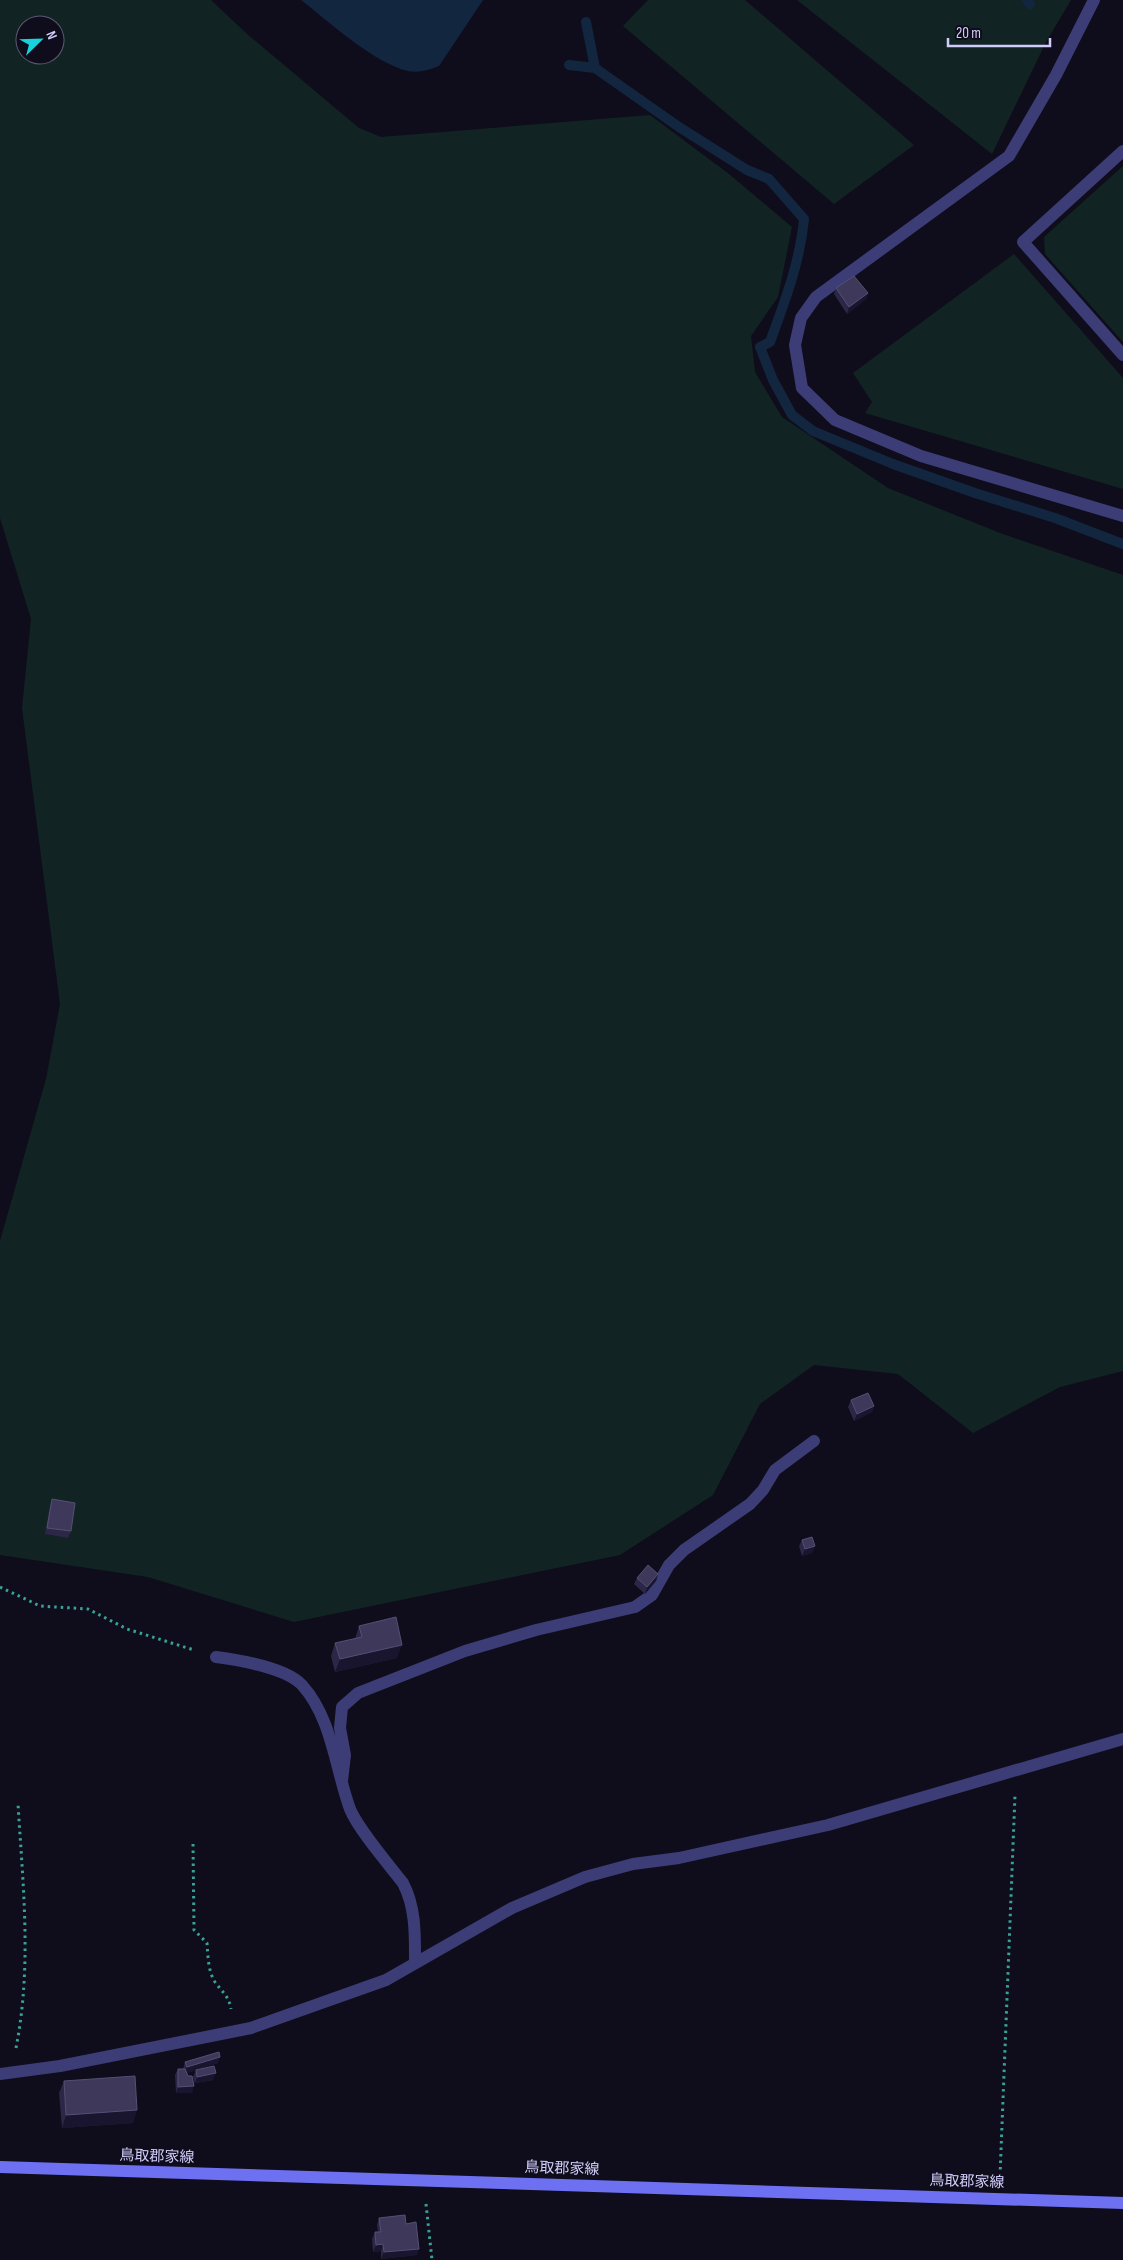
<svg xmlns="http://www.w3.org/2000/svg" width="1123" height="2260" viewBox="0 0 1123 2260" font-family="'Sofia Sans Condensed','Noto Sans JP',sans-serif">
<rect width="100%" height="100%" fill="#0f0d1b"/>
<path fill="#112423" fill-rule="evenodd" d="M0,0H211L246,33L359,128L381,137L650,115L729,174L792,227L778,297L751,336L755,372L782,417L888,488L1000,533L1123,575V1371L1060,1387L973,1433L898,1374L814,1365L760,1404L713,1495L620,1555L294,1622L148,1577L0,1555V1241L46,1079L60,1004L22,708L31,619L0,518ZM25,25H55V55H25Z
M648,0H745L914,145L834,204L623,26Z
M797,0H1071L1046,42L992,154Z
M1123,166V342L1045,254L1044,237Z
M1014,254L1123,378V489L865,413L872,402L853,373Z"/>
<path fill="#12263f" d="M301,0H483L439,66C429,70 419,73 408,71C374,63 329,22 301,0Z"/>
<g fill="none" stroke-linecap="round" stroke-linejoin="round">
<path stroke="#12263f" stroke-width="10" d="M1027,0L1030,4
M586,22L595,68L679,127L747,170L769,179L804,219C800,262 785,301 770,342L760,347L773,380L792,415L813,431L893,464L975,493L1055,518L1123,544
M569,65L595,68"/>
<path stroke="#38a297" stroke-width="3" stroke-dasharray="2.5 4" stroke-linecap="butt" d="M0,1587L40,1606L88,1609L127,1629L194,1650
M193,1844L194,1930L207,1943C208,1956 208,1971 215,1982C222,1992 229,1996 231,2009
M16,2048C32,1967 23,1886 18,1804
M1000,2176L1015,1795
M426,2204L432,2260"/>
<path stroke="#3c3d76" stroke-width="12" d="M1094,0L1056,75L1009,156L816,297L801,318L795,345L802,388L835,420L921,456L1123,516
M1123,151L1023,242L1123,355"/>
<path stroke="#3c3d76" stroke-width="12" d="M216,1657C239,1660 286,1668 302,1685C332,1718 335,1768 350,1809C358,1829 389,1865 403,1883C416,1908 415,1935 415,1963
M342,1781L345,1755L340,1728L342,1707L358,1693L465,1651L536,1630L635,1607L652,1595L669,1565L684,1550L750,1504L763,1490L775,1470L814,1441
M0,2074L60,2066L251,2028L386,1980L512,1908L585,1877L633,1864L679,1858L828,1825L1123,1739"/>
<path stroke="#6d70f0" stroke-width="12" d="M0,2167L1123,2203"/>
</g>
<path fill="#2c2747" d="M836,288L868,293L866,299L847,314L834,294Z
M851,1400L874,1406L872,1412L854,1421L848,1407Z
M52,1499L71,1531L68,1538L45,1534L50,1506Z
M802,1540L815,1546L812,1553L802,1556L799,1546Z
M658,1574L656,1581L645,1594L634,1584L637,1578Z
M359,1626L397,1658L335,1672L331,1656L335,1643L355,1639Z
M185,2062L218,2063L196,2070L213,2080L195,2083L193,2077L196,2070L187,2073L192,2093H176L175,2075L178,2069H183Z
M64,2081L133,2123L62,2128L59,2093Z
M379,2218L406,2224L417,2255L381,2259V2251L373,2252L372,2239L375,2232H378L377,2225Z"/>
<path fill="#19152e" d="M868,293L866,299L847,314L849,307Z
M874,1406L872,1412L854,1421L857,1414Z
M815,1546L812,1553L802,1556L805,1549Z
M658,1574L656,1581L645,1594L647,1587Z
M402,1645L397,1658L335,1672L340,1659Z
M220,2057L218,2063L184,2074L187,2067Z
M216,2073L213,2080L195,2083L197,2077Z
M194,2086L192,2093H176L178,2087Z
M137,2110L133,2123L62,2128L66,2115Z
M383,2244L381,2251L373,2252L376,2245Z
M419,2249L417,2255L381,2259L384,2252Z"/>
<path fill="#3e395b" stroke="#545074" d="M854,276L868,293L849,307L836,288Z
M868,1393L874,1406L857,1414L851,1400Z
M52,1499L75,1503L71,1531L47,1528Z
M812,1537L815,1546L805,1549L802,1540Z
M648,1565L658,1574L647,1587L637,1578Z
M396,1617L402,1645L340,1659L335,1643L362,1637L359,1626Z
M219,2052L220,2057L187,2067L185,2062Z
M214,2066L216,2073L197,2077L196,2070Z
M178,2069H185L188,2076H192L194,2086L178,2087Z
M135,2076L137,2110L66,2115L64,2081Z
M405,2215L406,2224L416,2222L419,2249L384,2252L383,2244L376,2245L375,2232H381L379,2218Z"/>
<g text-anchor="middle" stroke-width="4" stroke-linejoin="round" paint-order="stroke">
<g font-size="15" fill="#cfccfa" stroke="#0f0d1b">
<text transform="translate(157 2156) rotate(2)" y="5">鳥取郡家線</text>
<text transform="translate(562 2168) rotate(2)" y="5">鳥取郡家線</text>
<text transform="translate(967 2181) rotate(2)" y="5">鳥取郡家線</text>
</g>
</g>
<g transform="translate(40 40) rotate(67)"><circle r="24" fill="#0f0d1b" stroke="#5c5974"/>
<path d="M0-4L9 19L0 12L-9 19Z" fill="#16d2dc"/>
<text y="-8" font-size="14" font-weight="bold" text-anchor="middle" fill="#cfccfa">N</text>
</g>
<path d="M948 38v8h102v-8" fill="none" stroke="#cfccfa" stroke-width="2.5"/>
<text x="956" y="38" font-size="15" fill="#cfccfa" stroke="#0f0d1b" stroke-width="4" paint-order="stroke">20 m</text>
</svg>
